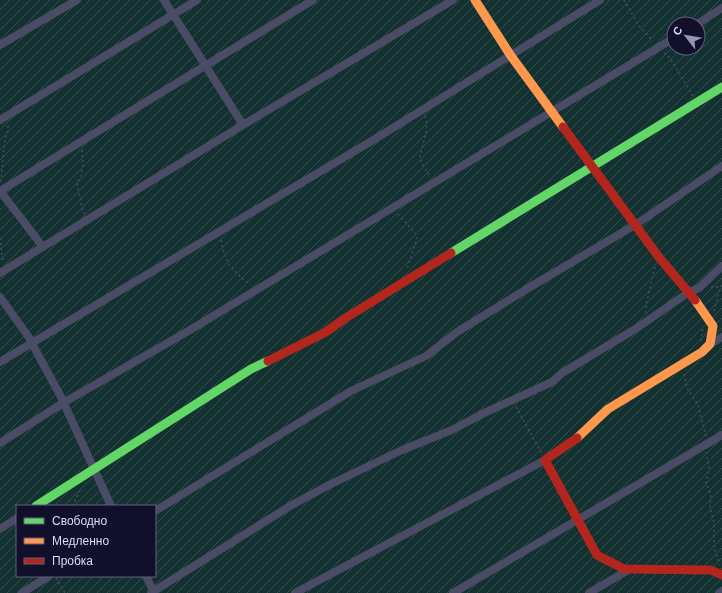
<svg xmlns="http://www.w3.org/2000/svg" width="722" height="593" viewBox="0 0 722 593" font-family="Arial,sans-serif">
<defs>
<pattern id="garden-furrows" width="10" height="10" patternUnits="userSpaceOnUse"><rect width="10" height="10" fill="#133130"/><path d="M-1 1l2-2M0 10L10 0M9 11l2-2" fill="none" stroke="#354e4f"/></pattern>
</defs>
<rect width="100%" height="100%" fill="#171524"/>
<path fill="url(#garden-furrows)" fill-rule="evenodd" d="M0,0H722V593H0ZM674,24H698V48H674ZM17,506H155V576H17Z"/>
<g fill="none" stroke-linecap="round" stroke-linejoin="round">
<path stroke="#435261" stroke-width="1.5" stroke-dasharray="2 3" stroke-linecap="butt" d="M624,0L639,26L653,41
M664,53L670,58L693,96
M425,116C430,129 421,146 420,159L430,177
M82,150L83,165L81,176L77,183L83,212L85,214
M1,182L5,138L8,131V125
M398,214L415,233L417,238L407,269
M0,238L3,263
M221,240C226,266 231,268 250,285
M711,287H721
M714,311L722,282
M646,313V306L655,266
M701,341L703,327
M684,374L687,388L698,405L706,436
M516,407L541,452
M706,452L709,467L706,483L711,495L710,507L714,523V548L720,565
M73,506L81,488
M56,578L65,593"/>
<path stroke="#4a4b65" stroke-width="8" d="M164,0L243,125
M697,24L722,8
M0,45L77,0
M0,120L197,0
M0,191L313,0
M0,191L43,247
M0,273L243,125L453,0
M0,297L28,336L61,397L111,506
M710,344L722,337
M0,362L375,139L600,0
M0,443L63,403L190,330L674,38
M155,511L351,391L426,356L457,332L530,287L635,225L722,166
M0,529L17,518
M146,576L154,593
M22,593L49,576
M151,593L290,506L329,485L402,450L452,430L484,413L552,382L562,373L637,328L689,292L699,288L722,266
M295,593L545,460
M453,593L722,435
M589,593L630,569
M719,593L722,591"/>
<path stroke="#63d668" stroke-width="9" d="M451,253L722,87
M36,506L251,369L268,361"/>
<path stroke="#ff974d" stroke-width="9" d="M475,0L511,56L563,127
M577,438L608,409L702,352L710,344L713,326L695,300"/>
<path stroke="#b3261e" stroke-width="9" d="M563,127L658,256L695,300
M268,361L326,332L344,319L451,253
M577,438L545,460L597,555L624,569L711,570L722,575"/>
</g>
<rect x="16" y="505" width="140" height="72" fill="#120f2a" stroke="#62607f"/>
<rect x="24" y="518" width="20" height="6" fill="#63d668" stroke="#62607f"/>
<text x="52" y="525" font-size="12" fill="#dbd9ff">Свободно</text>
<rect x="24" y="538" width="20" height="6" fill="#ff974d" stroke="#62607f"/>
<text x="52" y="545" font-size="12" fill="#dbd9ff">Медленно</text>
<rect x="24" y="558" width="20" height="6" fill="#b3261e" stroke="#62607f"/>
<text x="52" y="565" font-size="12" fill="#dbd9ff">Пробка</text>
<g transform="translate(686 36) rotate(301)"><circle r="19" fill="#120f2a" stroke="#62607f"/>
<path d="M0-3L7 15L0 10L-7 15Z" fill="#9694b2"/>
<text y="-6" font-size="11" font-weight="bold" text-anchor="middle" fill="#dbd9ff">С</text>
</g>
</svg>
